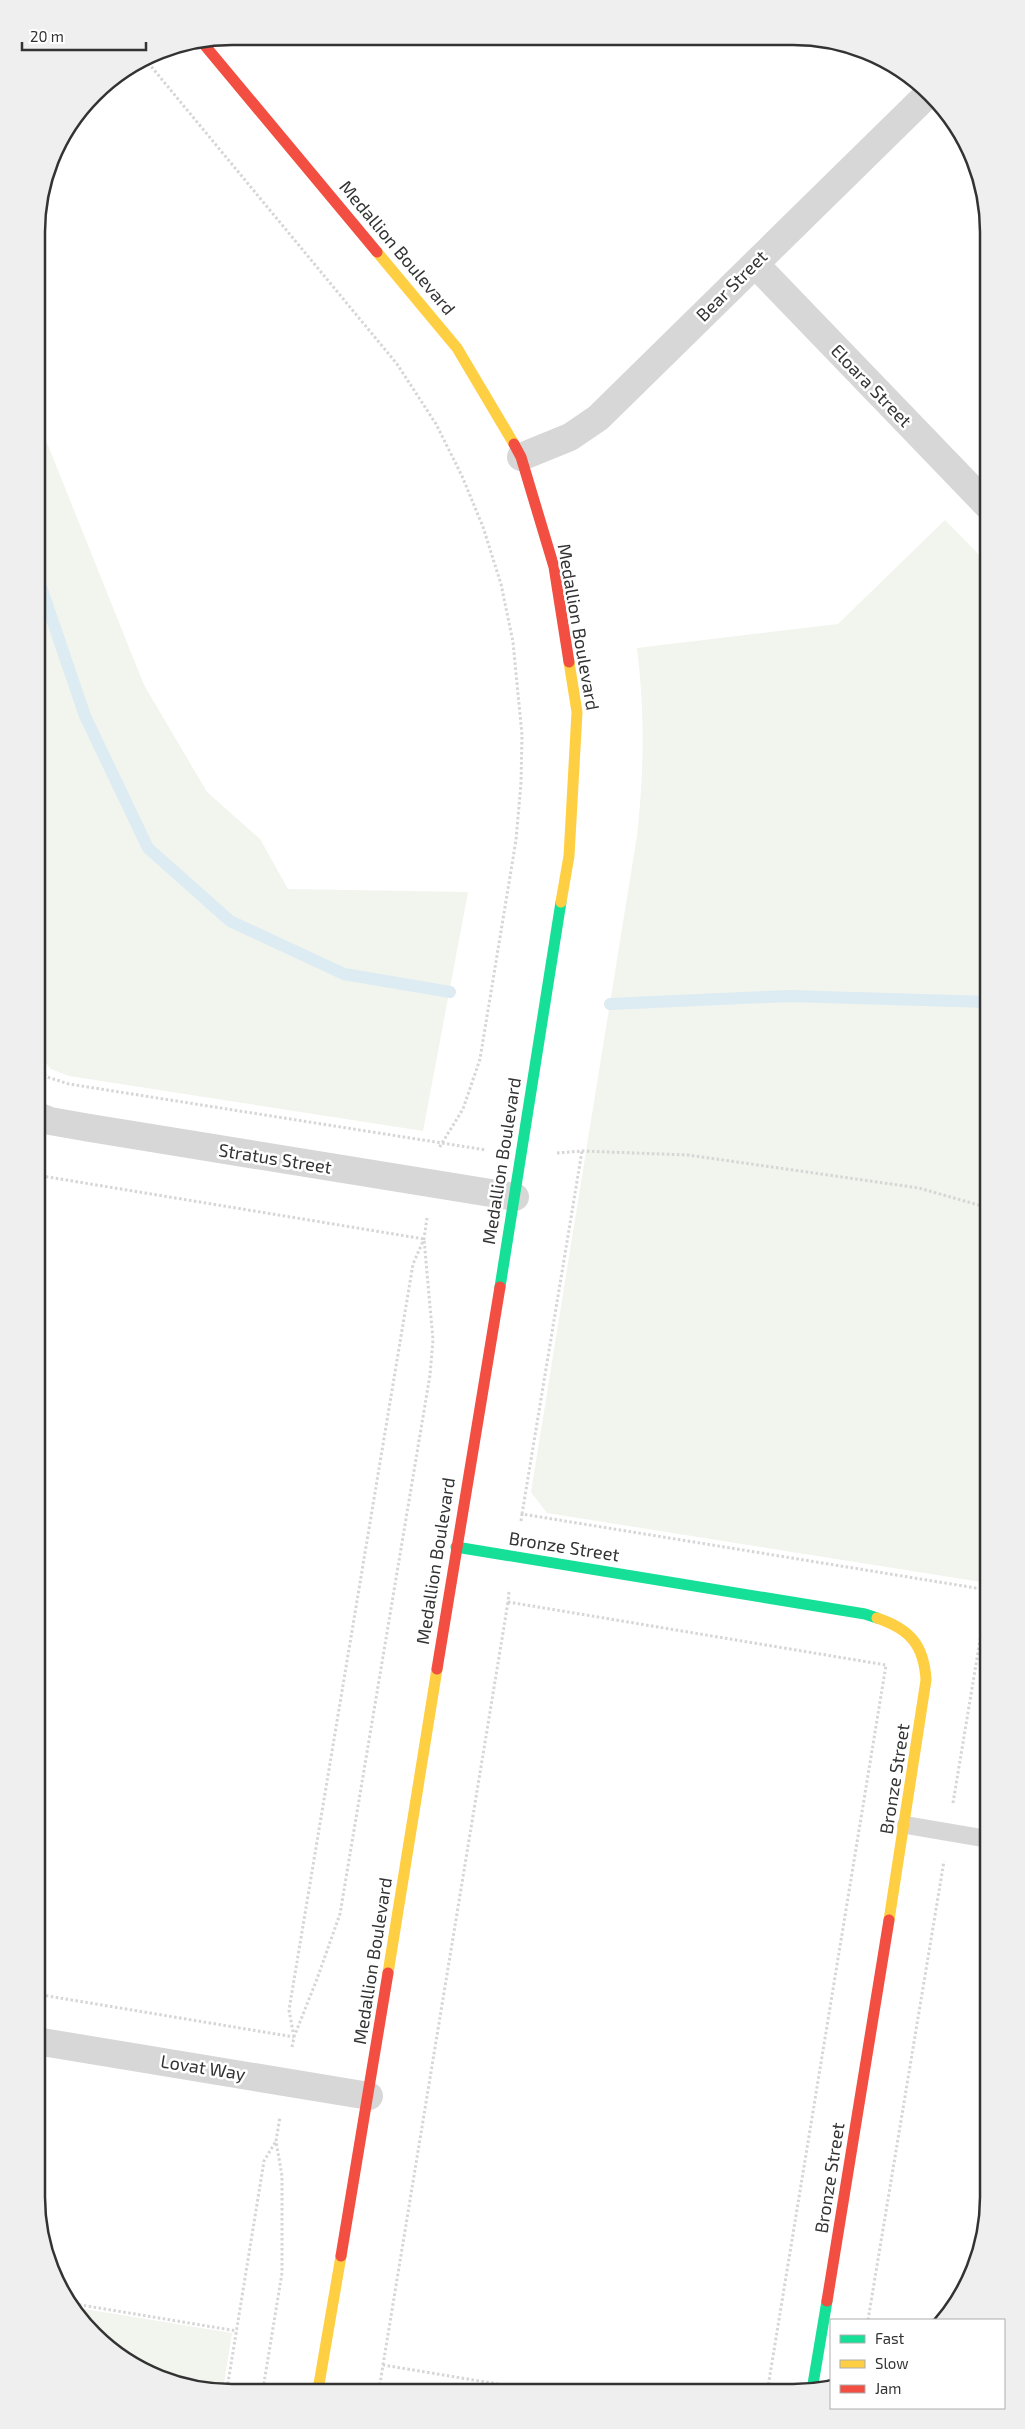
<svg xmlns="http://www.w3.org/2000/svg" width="1025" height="2429" viewBox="0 0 1025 2429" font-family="'Exo 2',sans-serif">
<rect width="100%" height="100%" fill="#fff"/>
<path fill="#f1f5ed" d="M37,418L144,685L207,792L260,839L288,889L468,892L423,1131L69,1076L51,1069L37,1053Z
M945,520L989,565L988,1583L547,1513L531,1492L637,836C644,773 645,711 637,648L838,624Z
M72,2307L232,2333L223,2389H194L145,2372L94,2336Z"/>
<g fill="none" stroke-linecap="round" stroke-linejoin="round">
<path stroke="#ddebf3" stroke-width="12" d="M37,575L85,716L148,848L230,921L344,974L450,992
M610,1004L789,996L989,1002"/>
<path stroke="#d6d6d6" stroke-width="3" stroke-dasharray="2.5 2.5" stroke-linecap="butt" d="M145,59L397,364L436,424L462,476L483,527L501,584L513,642L522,735L521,783L516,840L480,1059L463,1109L439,1148
M37,1067L47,1077L69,1084L486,1150
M557,1153L582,1151L688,1155L919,1188L989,1208
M36,1175L424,1239
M36,1185L38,1175
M522,1514L582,1151
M521,1521L522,1514L988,1590
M509,1592L508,1602L886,1665L767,2393
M953,1803L988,1592
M36,1994L294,2037
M294,2037L289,2010L413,1264L424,1239L427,1218
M292,2047L294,2037L317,1979L340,1914L430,1375L433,1340L424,1239
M69,2303L237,2331
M868,2320L944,1861
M383,2365L508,1602
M227,2389L264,2161L276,2141
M263,2389L282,2273V2176L276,2141L280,2117
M379,2390L383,2365L540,2391"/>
<path stroke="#d7d7d7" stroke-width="18" d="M906,1825L988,1839"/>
<path stroke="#d7d7d7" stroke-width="28" d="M755,264L989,507
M521,457L570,437L598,418L929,93
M36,1115L50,1121L90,1128L515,1197
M36,2041L369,2096"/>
<path stroke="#16e098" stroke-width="11" d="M500,1287L561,902
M456,1547L865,1614L877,1618
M812,2390L827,2301"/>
<path stroke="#ffcf43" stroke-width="11" d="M377,252L457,348L514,444
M561,902L569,856L577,712L569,662
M877,1618C910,1629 924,1645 926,1680L889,1920
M388,1973L437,1669
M318,2390L341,2256"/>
<path stroke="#f24e42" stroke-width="11" d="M202,42L377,252
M514,444L521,457L554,567L569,662
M437,1669L500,1287
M341,2256L388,1973
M827,2301L889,1920"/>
</g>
<g text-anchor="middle" stroke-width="5" stroke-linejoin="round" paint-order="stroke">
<g font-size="18" fill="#333" stroke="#fff">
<text transform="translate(397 248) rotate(50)" y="6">Medallion Boulevard</text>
<text transform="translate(732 286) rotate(-45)" y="6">Bear Street</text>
<text transform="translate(871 386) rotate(46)" y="6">Eloara Street</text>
<text transform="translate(578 627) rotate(80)" y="6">Medallion Boulevard</text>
<text transform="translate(275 1159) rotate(9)" y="6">Stratus Street</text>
<text transform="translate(502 1161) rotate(-81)" y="6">Medallion Boulevard</text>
<text transform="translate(564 1547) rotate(9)" y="6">Bronze Street</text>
<text transform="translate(436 1561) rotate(-81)" y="6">Medallion Boulevard</text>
<text transform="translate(895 1779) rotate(-81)" y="6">Bronze Street</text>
<text transform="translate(373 1961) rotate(-81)" y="6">Medallion Boulevard</text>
<text transform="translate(203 2068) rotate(9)" y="6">Lovat Way</text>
<text transform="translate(830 2178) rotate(-81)" y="6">Bronze Street</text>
</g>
</g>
<path d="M0 0H1025V2429H0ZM232 45H793A187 187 0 0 1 980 232V2197A187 187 0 0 1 793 2384H232A187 187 0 0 1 45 2197V232A187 187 0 0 1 232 45Z" fill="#efefef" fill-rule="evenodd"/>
<path fill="none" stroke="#333" stroke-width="2.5" d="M232 45H793A187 187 0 0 1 980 232V2197A187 187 0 0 1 793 2384H232A187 187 0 0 1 45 2197V232A187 187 0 0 1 232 45Z"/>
<rect x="830" y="2319" width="175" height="90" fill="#ffffff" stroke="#adadad"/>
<rect x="840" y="2335" width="25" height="8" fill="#16e098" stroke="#adadad"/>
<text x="875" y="2344" font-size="15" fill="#333333">Fast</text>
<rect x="840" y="2360" width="25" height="8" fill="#ffcf43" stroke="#adadad"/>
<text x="875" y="2369" font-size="15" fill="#333333">Slow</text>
<rect x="840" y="2385" width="25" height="8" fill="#f24e42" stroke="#adadad"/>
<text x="875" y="2394" font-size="15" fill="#333333">Jam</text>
<path d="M22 42v8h124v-8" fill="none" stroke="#333333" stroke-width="2.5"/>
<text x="30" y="42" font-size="15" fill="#333333" stroke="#ffffff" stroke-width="4" paint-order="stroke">20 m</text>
</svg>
